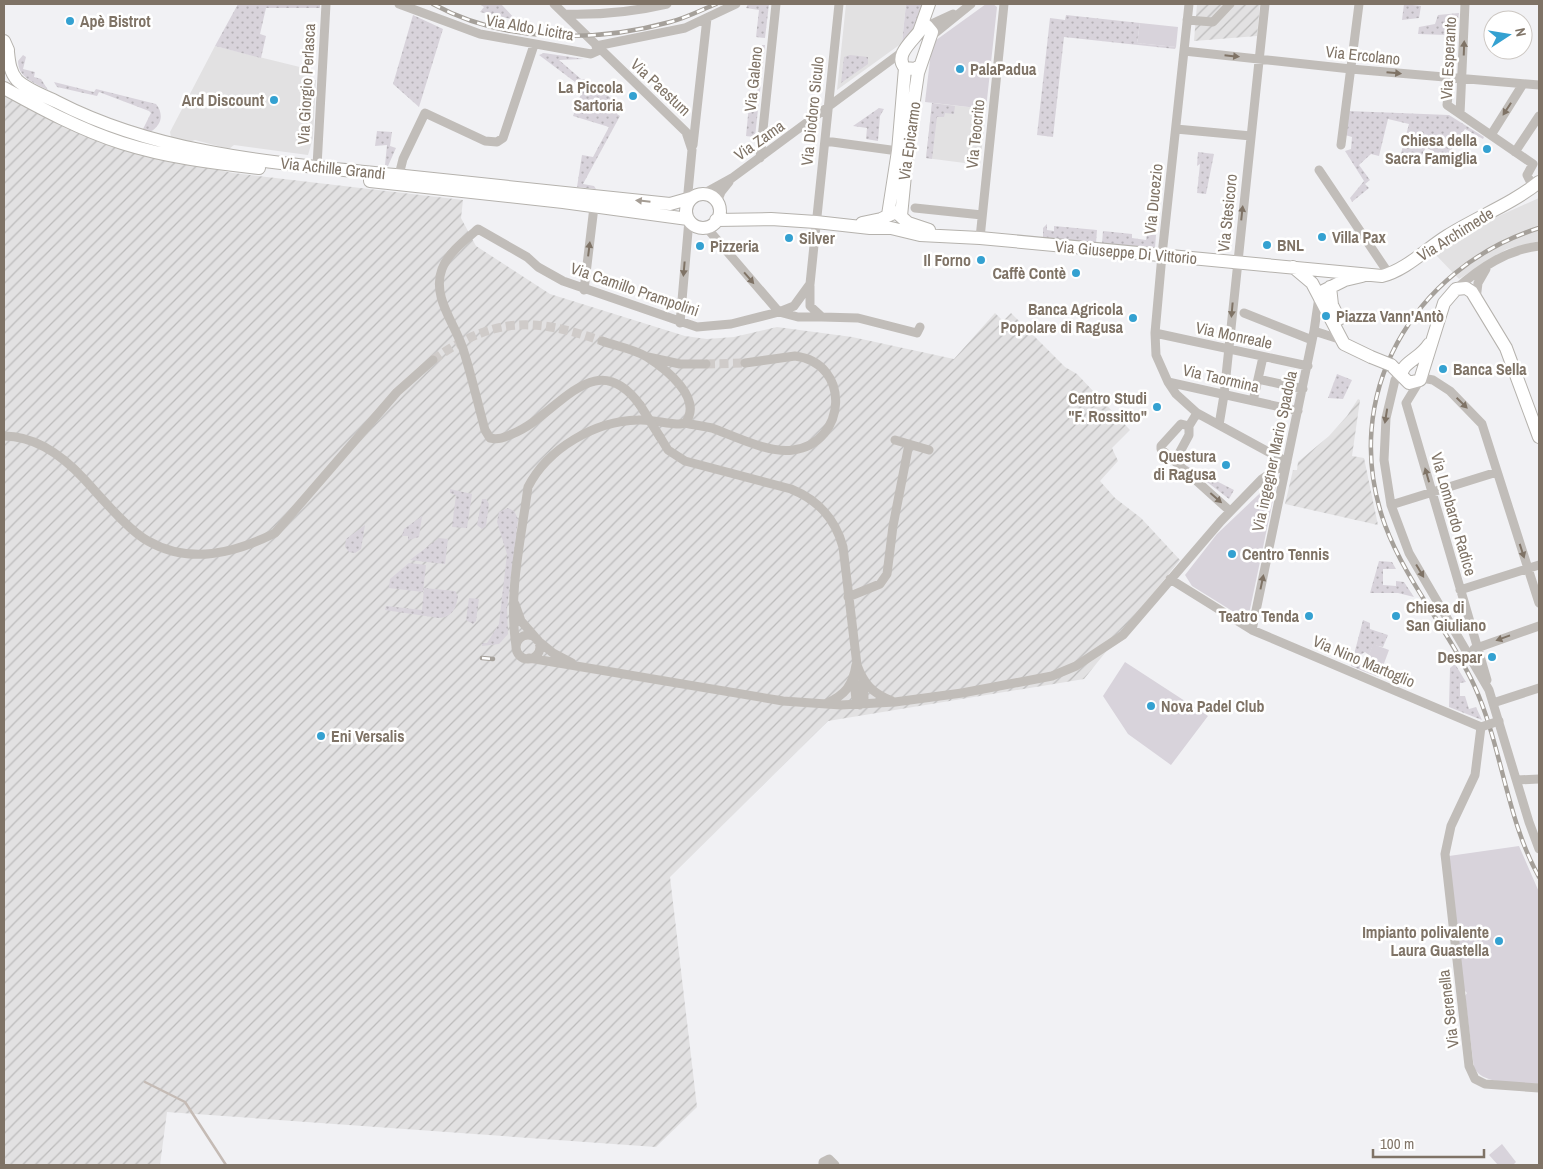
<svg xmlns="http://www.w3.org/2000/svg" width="1543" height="1169" viewBox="0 0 1543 1169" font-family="'Archivo Narrow',sans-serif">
<defs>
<pattern id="industrial-furrows" width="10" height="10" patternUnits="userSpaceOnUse" patternTransform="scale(1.25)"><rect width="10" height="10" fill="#e2e1e2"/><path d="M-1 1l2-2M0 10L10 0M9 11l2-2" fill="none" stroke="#bcbbbb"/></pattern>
<pattern id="green-dots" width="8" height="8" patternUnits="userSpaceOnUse" patternTransform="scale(1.25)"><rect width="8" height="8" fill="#d8d3db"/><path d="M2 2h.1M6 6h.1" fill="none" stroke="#b4b0b5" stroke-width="1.8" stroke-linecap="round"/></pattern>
</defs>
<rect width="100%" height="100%" fill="#f1f1f4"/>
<path fill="#e2e1e2" d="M846,4H906L902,43L837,90Z
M215,46L312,70L311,80H316L313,138L308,155L234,145L229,149L195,140L189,142L171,137L170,132Z
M932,103L986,109L980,165L926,158Z
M1539,198V241L1507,249L1459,279L1434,253L1470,229Z"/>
<path fill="url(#industrial-furrows)" d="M1197,4H1260L1257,36L1194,41Z
M4,93L203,167L233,173L463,200L461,218L476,246L550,294L685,336L707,339L734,337L777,327L852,337L954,359L995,313L1003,321L1011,313L1065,367L1077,374L1130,430L1112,448L1118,461L1100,481L1115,498L1141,518L1180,560L1084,679L828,721L670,877L697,1107L656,1147L167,1112L160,1165H4Z
M1358,399L1360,400L1352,456L1364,458L1378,525L1285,504L1293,470H1297L1298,462L1329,436L1347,416Z"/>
<path fill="url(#green-dots)" d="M238,4H320V8H266L260,34L266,36L261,58L215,46Z
M479,4H501L516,20L480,12L484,7Z
M748,4H769L765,38L756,37L759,10L746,8Z
M906,4H922L913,32L902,43Z
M1404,4L1421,6L1419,18L1402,20Z
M1459,13L1458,19L1452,18L1451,21H1447L1446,35L1418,34L1419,27L1435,24L1438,15Z
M413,15L443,29L419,107L393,84Z
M1066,15L1140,23L1137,43L1176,47L1175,49L1064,37L1053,137L1037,135L1050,18L1065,20Z
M762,45H765L755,137L746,136L749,105H755Z
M544,53L584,59L559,60L581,79H587L621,106L617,114L620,116L583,184L594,186L596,189L577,187L582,155L593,157L609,127L573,116L583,88L539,55Z
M23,55L26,57L23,69L35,72L34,77L41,79L48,90C35,83 18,78 18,61Z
M850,55L868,57V64L841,83L844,57Z
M54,82L94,92L96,89L156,104C164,114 162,125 150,132L143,129L151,113L149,111L99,92L97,96L57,87Z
M932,103L955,106L954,114L945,113L944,117H937L932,159L926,158Z
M879,108L884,109L880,116L878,141L866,139L867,128L853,126Z
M1348,111L1449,115L1484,137L1483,139L1465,129L1445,160L1426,147L1420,159L1400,157L1409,124L1388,119L1379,156L1371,154L1359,165L1370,180L1365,184L1369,188L1352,202L1350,198L1364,181L1345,151L1351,149L1352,137L1345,135Z
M377,131L392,132L390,146L396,148L388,166L385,165L387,145L375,146Z
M1198,152L1214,154L1206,194L1197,193L1200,164L1197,166Z
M1047,224V230L1054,231V226L1097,230L1096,243L1043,238V228Z
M1103,231L1132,234V238L1146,240L1147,234L1156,235L1155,248L1102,243Z
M1337,374L1352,380L1343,399L1328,398Z
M1185,465L1234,490L1229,499Z
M450,489L472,494L467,528L452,527L456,495L450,493Z
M482,499H486L489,504L486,526L482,529L477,525Z
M508,508L514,511L518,519L507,608L508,634L499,644L482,646V643H487L499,624L507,554L497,522L499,512Z
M422,516L419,537L408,540V536H402L404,529Z
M365,525L361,549L355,553L349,552L345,547L346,539Z
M439,538L448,539L445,564L410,560Z
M1379,561L1392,562L1396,569H1383V585L1396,586V581L1404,582L1414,597L1398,593H1370Z
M409,563L426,565L423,592L389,588L390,579Z
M424,588L455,591L458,596C456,608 453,617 439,618L385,610L386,606L422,610Z
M469,598L479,599L476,621L473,624L466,620Z
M1363,620L1370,623V629L1388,635L1383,647L1373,645L1369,655L1365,652L1357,657V663L1365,667L1363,671L1351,666Z
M1455,664L1466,682L1460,683V696H1465L1469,709L1476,707L1482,720L1449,707L1450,668Z"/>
<path fill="#d8d3db" d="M986,4H993L997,7L986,109L925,102L932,43Z
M1140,23L1178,27L1176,47L1137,43Z
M1278,476L1249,614L1242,617L1192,586L1185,575L1217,534Z
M1373,644L1389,650L1379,677L1363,671Z
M1125,662L1208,716L1171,765L1128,734L1103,696Z
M1519,846L1539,892V1084C1520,1082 1484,1086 1474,1068L1465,996L1467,993L1464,990L1449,856Z
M1502,1144L1516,1162L1513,1165H1498L1489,1155Z"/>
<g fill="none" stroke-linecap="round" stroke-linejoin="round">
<path stroke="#c5bbb5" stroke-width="2.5" d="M145,1082L185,1102L226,1165"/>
<path stroke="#cfcbc9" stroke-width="9" stroke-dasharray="9 4.5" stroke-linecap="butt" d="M433,360C492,317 534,317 602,341
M706,364L745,363"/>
<defs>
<path id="major" d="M919,32L929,4
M4,41L8,50L6,60
M8,52C9,62 10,72 17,80C27,90 45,96 57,102C162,156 279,163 395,175C486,184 578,194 670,204L691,198
M4,88C42,109 81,130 122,143C166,157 213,163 259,168
M370,181L563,202L688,219
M686 211a17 17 0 1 1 34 0a17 17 0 1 1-34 0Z
M888,215L898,151L905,68
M901,216L909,134L918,73L932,32L927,26L922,28C914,40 893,55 905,68L915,69L920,66
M716,220L771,219L816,222L870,228H891L920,235L980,238L1382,276C1406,270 1426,249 1447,236C1477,217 1512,204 1539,182
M862,223L881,219L896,212L908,223L929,230
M1293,267L1312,283L1344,344L1371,357
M1330,287L1332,305L1339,319
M1323,291L1345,280L1362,276
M1391,365L1409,383L1420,380L1444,303L1456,289L1466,288L1472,292L1506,348L1539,437
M1402,376C1400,363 1420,359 1429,344"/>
</defs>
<use href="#major" stroke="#b5b2ad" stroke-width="14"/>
<path stroke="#c1bdb9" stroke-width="9" d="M399,4L480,34L591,54L600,50
M554,4L686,132L692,150L687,203
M1189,4L1162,255L1155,333L1156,355L1168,382L1176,394L1197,413L1287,462
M565,14C601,15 633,12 667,4
M1187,20L1213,22L1230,4
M927,26L953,14
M929,38L971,4
M596,46L685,28L736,4
M1184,51L1351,69L1539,85
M1450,78L1447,105L1533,164L1527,175L1533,187
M1460,114L1465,4
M1176,129L1251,136
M1491,135L1523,84
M825,141L898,151
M693,145L707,18
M1341,145L1359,4
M1515,152L1539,116
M760,158L776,4
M317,166L326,4
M1319,170L1389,274
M399,175L403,159L425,113L485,141L497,142L503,138L534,45
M703,194L732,178L902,52
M717,202L721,192L729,182
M915,208L982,215
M706,227L779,312L798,317H822
M980,238L1004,4
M810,286V306L822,317L858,318L917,333L920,327
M1456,289C1481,267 1507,250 1539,246
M584,290L594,207
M1319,297L1314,331L1339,339
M1476,299L1478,283L1486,269
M1244,313L1312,340
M680,323L689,220
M1155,333L1308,366
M648,357L680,364H706
M1401,371L1395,380L1386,418L1384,460L1391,505L1409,553L1489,690L1529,822L1539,849
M1422,378L1433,380L1450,391L1482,424L1539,603
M1258,379L1303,389
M1420,380L1406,403L1487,680
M1168,382L1298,411
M1253,401L1263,357
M640,405C594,342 557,417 512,434C505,437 499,440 490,438L485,430C478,404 472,378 464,352C457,326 431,298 442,269C448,253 465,240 478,229L527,257L538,267L563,281L697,327L731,324L779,312L794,306L810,284L839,4
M685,423C694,425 703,426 712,428C734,436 770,454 793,450C847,443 852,363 795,356L745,363
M1219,425L1224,395L1265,4
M1189,426L1181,424L1161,446V449L1230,511
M4,436C37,436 64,457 85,480C100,496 129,531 148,541C190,565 235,553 275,533L397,392L433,360
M660,437L668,450L685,461L791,489C818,500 835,518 843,547L857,665C864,684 872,693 892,701
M895,440L929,450
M1175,461L1189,435V426L1197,413
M1391,505L1497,472
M1170,579L1252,630L1481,727L1475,775L1451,826L1445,854L1469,1066L1475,1079L1485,1084L1539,1088
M1460,590L1539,565
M848,597L880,584L887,574L893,526L909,444
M515,604L521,621L535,637
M1252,630L1314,331
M516 647a12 12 0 1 1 24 0a12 12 0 1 1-24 0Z
M537,640L553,653L572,663
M516,646C508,593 521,540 528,487C548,448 595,421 638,420C652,419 666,424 680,424L685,423C704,399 666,369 647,357C634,349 616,346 602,341
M1474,649L1539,626
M529,658L783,701L841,705L895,702L962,693L1052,676L1076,666L1123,635L1221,521L1262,479L1287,462
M854,679L856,700L860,705L864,698L863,682
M827,703C845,695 853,685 856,665
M1493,703L1539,688
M1517,780L1539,779
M823,1165V1162L829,1159L835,1165"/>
<use href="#major" stroke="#fff" stroke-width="12"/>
<defs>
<path id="rail" d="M433,4C504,43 594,43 670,22C686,18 701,10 716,4
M1539,228C1413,268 1338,396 1385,525C1406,582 1448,629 1474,685C1502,746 1506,818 1539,877
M482,658L493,659"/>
</defs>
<use href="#rail" stroke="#a5a09a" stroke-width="4.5"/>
<use href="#rail" stroke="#fff" stroke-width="2.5" stroke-dasharray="8" stroke-linecap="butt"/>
<defs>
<path id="major-bridge" d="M1371,357L1391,365"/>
</defs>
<use href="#major-bridge" stroke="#b5b2ad" stroke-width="14" stroke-linecap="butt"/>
<path stroke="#c1bdb9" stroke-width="9" d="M640,405L660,437
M1481,727L1499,721"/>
<use href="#major-bridge" stroke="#fff" stroke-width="12"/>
</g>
<defs><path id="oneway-solid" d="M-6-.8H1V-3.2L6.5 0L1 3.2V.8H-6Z" transform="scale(1.25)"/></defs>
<g fill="#7f7366">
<use href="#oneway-solid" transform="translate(1464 48) rotate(-88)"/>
<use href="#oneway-solid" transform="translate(1232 56) rotate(6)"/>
<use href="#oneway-solid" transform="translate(1394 73) rotate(5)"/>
<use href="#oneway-solid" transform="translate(1507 109) rotate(123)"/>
<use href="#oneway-solid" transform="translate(1242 213) rotate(-84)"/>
<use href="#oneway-solid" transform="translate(589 249) rotate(-83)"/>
<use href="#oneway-solid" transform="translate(684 269) rotate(95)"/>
<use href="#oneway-solid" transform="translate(749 278) rotate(49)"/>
<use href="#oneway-solid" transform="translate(1232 310) rotate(95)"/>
<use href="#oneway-solid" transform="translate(1462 403) rotate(44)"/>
<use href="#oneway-solid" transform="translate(1386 416) rotate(99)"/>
<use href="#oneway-solid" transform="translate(1427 475) rotate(-106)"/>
<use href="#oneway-solid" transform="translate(1216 498) rotate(41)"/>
<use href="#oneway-solid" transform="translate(1522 551) rotate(72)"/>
<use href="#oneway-solid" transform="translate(1420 571) rotate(59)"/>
<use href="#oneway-solid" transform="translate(1262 582) rotate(-78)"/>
<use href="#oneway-solid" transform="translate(1503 638) rotate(160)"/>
</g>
<use fill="#a59d94" href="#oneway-solid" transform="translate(643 201) rotate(-174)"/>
<g fill="#34a1d1" stroke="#fff" stroke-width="2">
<circle cx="70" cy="21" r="5"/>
<circle cx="960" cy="69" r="5"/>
<circle cx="633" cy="96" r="5"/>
<circle cx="274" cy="100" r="5"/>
<circle cx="1487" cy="149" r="5"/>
<circle cx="1322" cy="237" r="5"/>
<circle cx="789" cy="238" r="5"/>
<circle cx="1267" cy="245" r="5"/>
<circle cx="700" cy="246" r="5"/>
<circle cx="981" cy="260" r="5"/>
<circle cx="1076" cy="273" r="5"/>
<circle cx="1326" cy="316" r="5"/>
<circle cx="1133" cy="318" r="5"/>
<circle cx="1443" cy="369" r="5"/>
<circle cx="1157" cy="407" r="5"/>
<circle cx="1226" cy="465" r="5"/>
<circle cx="1232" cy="554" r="5"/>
<circle cx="1309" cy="616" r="5"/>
<circle cx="1396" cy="616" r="5"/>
<circle cx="1492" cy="657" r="5"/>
<circle cx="1151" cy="706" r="5"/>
<circle cx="321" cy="736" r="5"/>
<circle cx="1499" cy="941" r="5"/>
</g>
<g text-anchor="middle" stroke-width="5" stroke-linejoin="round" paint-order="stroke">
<g font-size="16" font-weight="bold" fill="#7f7366" stroke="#fff" text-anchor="start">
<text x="80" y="27">Apè Bistrot</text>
<text x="970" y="75">PalaPadua</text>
<text x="623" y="93" text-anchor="end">La Piccola<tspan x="623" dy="18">Sartoria</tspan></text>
<text x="264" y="106" text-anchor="end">Ard Discount</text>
<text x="1477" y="146" text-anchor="end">Chiesa della<tspan x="1477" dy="18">Sacra Famiglia</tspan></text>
<text x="1332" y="243">Villa Pax</text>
<text x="799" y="244">Silver</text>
<text x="1277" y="251">BNL</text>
<text x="710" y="252">Pizzeria</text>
<text x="971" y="266" text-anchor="end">Il Forno</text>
<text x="1066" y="279" text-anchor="end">Caffè Contè</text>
<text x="1123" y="315" text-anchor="end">Banca Agricola<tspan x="1123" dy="18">Popolare di Ragusa</tspan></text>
<text x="1336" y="322">Piazza Vann'Antò</text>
<text x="1453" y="375">Banca Sella</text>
<text x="1147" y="404" text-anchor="end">Centro Studi<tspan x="1147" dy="18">"F. Rossitto"</tspan></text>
<text x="1216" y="462" text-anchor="end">Questura<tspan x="1216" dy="18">di Ragusa</tspan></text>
<text x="1242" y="560">Centro Tennis</text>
<text x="1406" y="613">Chiesa di<tspan x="1406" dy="18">San Giuliano</tspan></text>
<text x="1299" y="622" text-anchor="end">Teatro Tenda</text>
<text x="1482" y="663" text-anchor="end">Despar</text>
<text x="1161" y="712">Nova Padel Club</text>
<text x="331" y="742">Eni Versalis</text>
<text x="1489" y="938" text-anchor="end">Impianto polivalente<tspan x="1489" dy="18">Laura Guastella</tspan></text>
</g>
<g font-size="16" fill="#7f7366" stroke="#fff">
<text transform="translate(530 27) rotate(10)" y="6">Via Aldo Licitra</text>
<text transform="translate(1363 55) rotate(6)" y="6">Via Ercolano</text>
<text transform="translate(1448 58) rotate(-87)" y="6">Via Esperanto</text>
<text transform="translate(753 79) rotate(-84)" y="6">Via Galeno</text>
<text transform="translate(306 84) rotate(-87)" y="6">Via Giorgio Perlasca</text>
<text transform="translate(661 87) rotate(43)" y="6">Via Paestum</text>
<text transform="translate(812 111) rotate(-84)" y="6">Via Diodoro Siculo</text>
<text transform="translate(975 134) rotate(-84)" y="6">Via Teocrito</text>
<text transform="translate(759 140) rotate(-35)" y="6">Via Zama</text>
<text transform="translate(909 141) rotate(-82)" y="6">Via Epicarmo</text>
<text transform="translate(333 168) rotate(6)" y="6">Via Achille Grandi</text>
<text transform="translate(1153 199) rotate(-84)" y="6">Via Ducezio</text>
<text transform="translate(1227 213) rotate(-84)" y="6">Via Stesicoro</text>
<text transform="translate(1455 234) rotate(-32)" y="6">Via Archimede</text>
<text transform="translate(1126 252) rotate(5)" y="6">Via Giuseppe Di Vittorio</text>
<text transform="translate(635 289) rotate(19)" y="6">Via Camillo Prampolini</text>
<text transform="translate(1234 335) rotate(12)" y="6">Via Monreale</text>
<text transform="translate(1221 378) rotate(13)" y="6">Via Taormina</text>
<text transform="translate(1274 451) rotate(-78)" y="6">Via ingegner Mario Spadola</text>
<text transform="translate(1454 514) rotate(74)" y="6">Via Lombardo Radice</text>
<text transform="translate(1364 661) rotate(23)" y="6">Via Nino Martoglio</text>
<text transform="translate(1448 1009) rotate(-97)" y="6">Via Serenella</text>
</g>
</g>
<rect width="1543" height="1169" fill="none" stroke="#7f7366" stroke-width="10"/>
<g transform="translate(1508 35) rotate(78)"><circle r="24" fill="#ffffff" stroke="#ccc7c2"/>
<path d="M0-4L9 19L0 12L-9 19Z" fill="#34a1d1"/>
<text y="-8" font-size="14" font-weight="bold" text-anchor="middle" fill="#7f7366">N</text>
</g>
<path d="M1373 1149v8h111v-8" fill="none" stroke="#7f7366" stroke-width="2.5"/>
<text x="1380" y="1149" font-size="15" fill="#7f7366" stroke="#ffffff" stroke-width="4" paint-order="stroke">100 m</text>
</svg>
